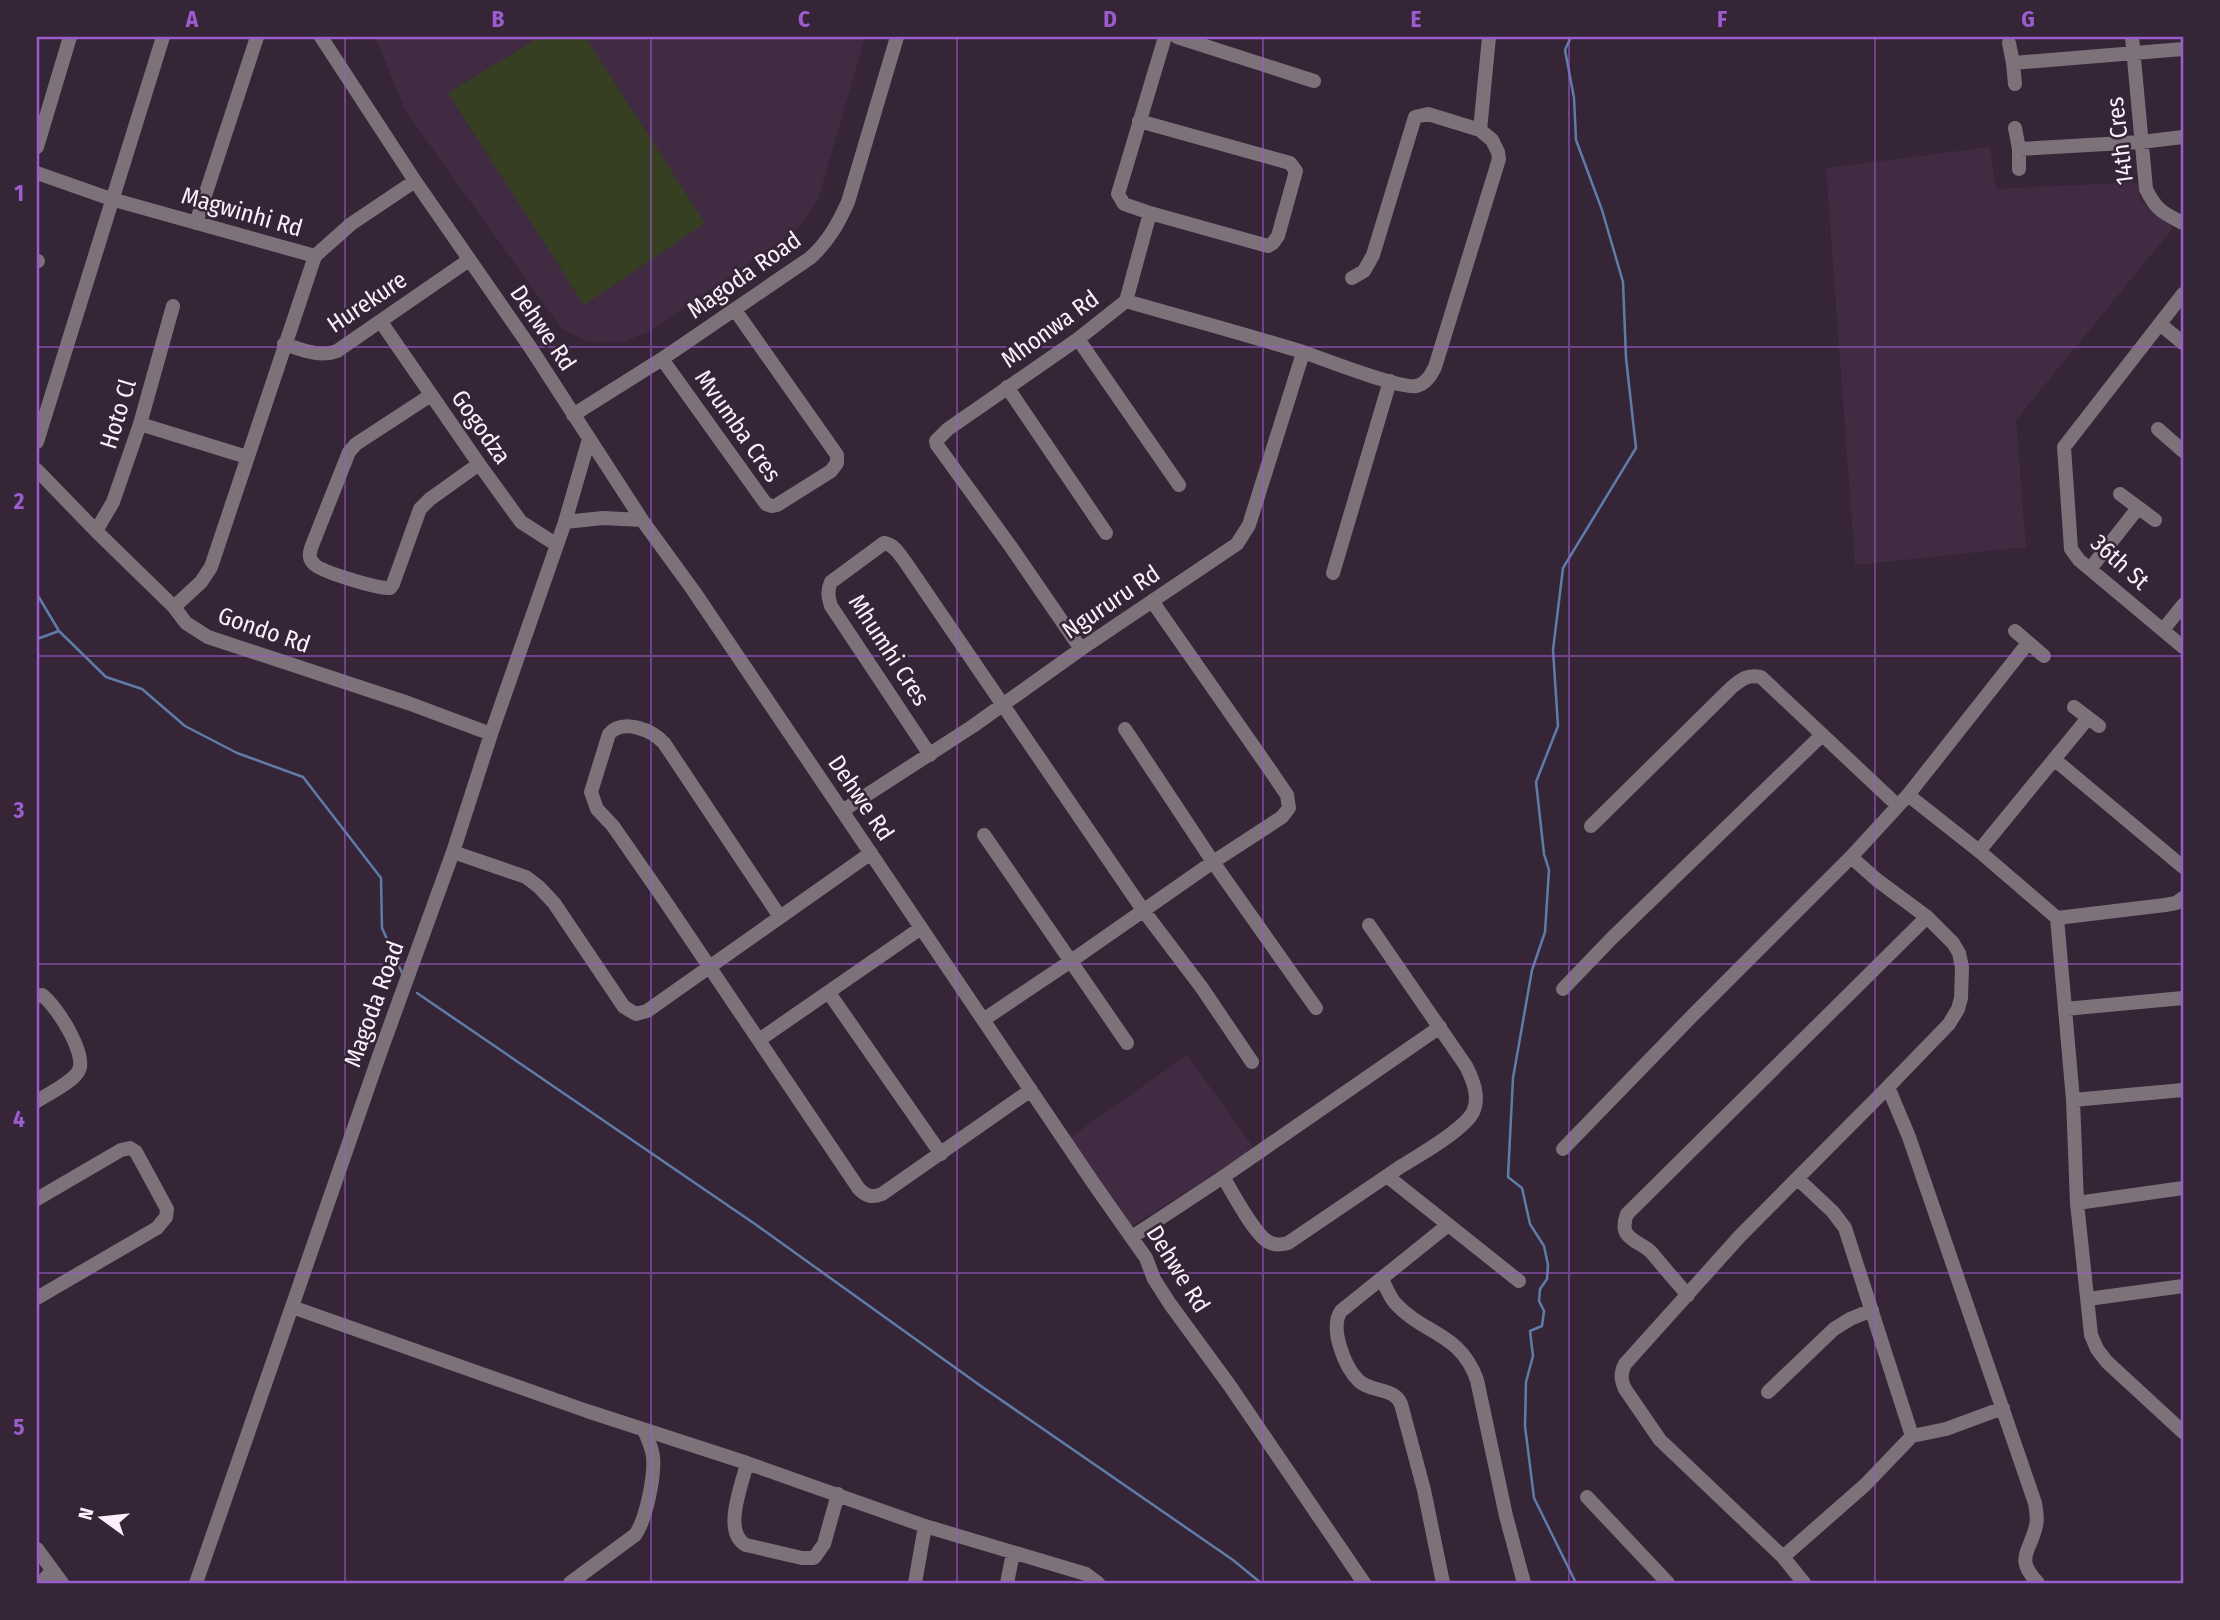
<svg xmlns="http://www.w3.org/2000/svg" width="2220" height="1620" viewBox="0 0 2220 1620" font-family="'Fira Sans Condensed',sans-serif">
<rect width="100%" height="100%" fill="#352537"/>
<path fill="#402b43" d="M375,37H865L818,200L802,224L777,244L647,333L621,342L586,341L561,328L405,110Z
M1990,147L1996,189L2137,182L2141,201L2173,228L2016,420L2026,547L1855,565L1826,168Z
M1187,1055L1254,1148L1129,1228L1068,1139Z"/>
<path fill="#373f22" d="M540,37H585L705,223L584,305L448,93Z"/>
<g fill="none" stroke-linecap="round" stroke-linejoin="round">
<path stroke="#5f7ca9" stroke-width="2.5" d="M1571,37L1565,50L1574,98L1576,140L1602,210L1623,282L1626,358L1636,448L1563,568L1553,650L1558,726L1536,782L1544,854L1549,870L1545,932L1532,970L1513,1078L1508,1177L1522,1188L1530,1224L1544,1246L1548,1265L1547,1279L1540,1289L1539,1301L1544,1311L1542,1326L1530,1331L1533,1356L1526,1382L1525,1426L1534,1498L1576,1583
M37,594L59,631L106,677L142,689L185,726L237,753L303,777L381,878L382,928L402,973
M37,639L59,631
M417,993L755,1224L978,1384L1233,1560L1261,1583"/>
<path stroke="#7d727a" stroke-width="14" d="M321,37L415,181L530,347L642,520L693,590L1094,1184L1146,1258L1154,1279L1170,1304L1230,1386L1364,1583
M1177,37L1314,81
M2132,37L2146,189C2156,210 2163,213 2183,223
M2009,43L2013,63
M2015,84L2013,63L2183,49
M1139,121L1290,163L1296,171L1278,236L1273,243L1268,246L1150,213
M2015,128L2019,149L2141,142L2183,137
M1480,130L1489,37
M37,147L70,37
M2019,169V149
M37,173L111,199L315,256L351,224L415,181
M196,223L257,37
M37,261H38
M2183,294L2064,447L2071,549L2079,560L2183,647
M1126,301C1185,318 1244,334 1303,352C1323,359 1400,389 1416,386C1426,384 1431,375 1435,367L1499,159L1498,152L1492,140L1480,130L1428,114L1415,117L1373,255L1364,271L1352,278
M381,322L479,464L521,522L557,545
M2160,324L2183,343
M1078,339L1179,485
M284,344C301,349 319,358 337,351L469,260
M662,359L766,504L772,506L777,505L831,471L837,463V455L735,310
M1007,387L1106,533
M431,395L356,444L349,452L311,548C309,555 309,559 314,564C321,572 379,589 390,588L393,584L420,509L430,499L479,464
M573,415L662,359L810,258C828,242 838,224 848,202L897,37
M140,424L247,457
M2158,429L2183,451
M37,442L163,37
M37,470L96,531L174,607L186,623L208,637L408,703L491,734
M2120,494L2155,520
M565,522L603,518L642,520
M96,531L113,502L140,424L173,306
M2090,569L2138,508
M1333,573L1390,381
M174,607L201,582L211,567L315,256
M2163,630L2183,605
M2015,631L2044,656
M1081,649L1011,547L937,445L936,441L948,429L1078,339L1126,301L1150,213L1124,204L1118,194L1165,37
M2074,707L2099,726
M1125,729L1213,862L1316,1008
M930,755L831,606C828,596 827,591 831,582L884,543C894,544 900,555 906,563L1143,910L1202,988L1252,1062
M2055,760L2183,867
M1908,795L1979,851L2057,918L2073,1100L2077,1203L2091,1335L2097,1349L2107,1362L2183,1432
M842,811L973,726L1081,649L1237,544L1249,525L1303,353
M1591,826L1732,687C1742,679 1748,674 1761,677L1898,806
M984,835L1127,1043
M1979,851L2088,718
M453,852L526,877L539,887L554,903L624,1007L636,1014L647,1011L871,853
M780,917L664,743C652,730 623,718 609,734L591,792L597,809L613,826L663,898L859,1189C866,1196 872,1198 882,1194L1031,1090
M2057,918L2165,905L2176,903L2183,898
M1563,989L1611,939L1822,735
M829,993L941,1154
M37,996L42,995C56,1005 89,1056 78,1072C71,1083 48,1094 37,1101
M2065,1009L2183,998
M983,1020L1071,961L1213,862L1282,817L1289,808L1287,795L1268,767L1152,601
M759,1040L921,928
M1888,1087L1909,1137L2035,1503C2036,1510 2038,1518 2036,1526C2030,1552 2014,1558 2038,1583
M2073,1100L2183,1090
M1563,1149L1694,1014L1851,857L1908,795L2028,643
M1387,1176L1519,1281
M1223,1177C1233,1193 1253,1232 1267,1241C1274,1246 1281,1245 1288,1243C1326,1217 1363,1192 1400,1167C1418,1156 1464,1130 1473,1112C1480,1097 1473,1080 1466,1066L1369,925
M1798,1179L1833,1212L1845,1228L1912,1436
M37,1199L121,1150L130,1148L136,1152L167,1209L166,1217L157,1228L37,1298
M2077,1203L2183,1188
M1132,1237L1223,1177L1440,1027
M1382,1279C1386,1287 1389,1296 1395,1303C1424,1335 1460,1332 1477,1380L1506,1516L1524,1583
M1688,1295C1675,1281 1663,1266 1651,1252C1639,1240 1617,1240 1627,1214L1927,917
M2088,1299L2183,1286
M292,1307L587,1411L747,1463L925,1526L1086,1574L1098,1583
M1768,1392L1834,1329L1850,1319L1872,1310
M747,1463C742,1485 722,1532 746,1545L802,1558H814L824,1544L838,1494
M1587,1497L1668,1583
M37,1549L62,1583
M1783,1557L1865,1485L1912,1436L1946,1429L2003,1408
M41,1583L52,1571
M196,1583L379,1056L453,852L491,734L565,522L589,439
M570,1583L635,1535C646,1520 655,1476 653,1457C652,1447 648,1439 644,1430
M915,1583L925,1526
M1007,1583L1013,1553
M1443,1583L1424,1490L1401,1404C1394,1387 1372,1393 1359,1381C1345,1368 1329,1328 1341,1311L1448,1225
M1804,1583L1783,1557L1660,1440L1625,1389C1621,1380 1620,1374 1625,1364L1740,1236L1888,1087L1949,1024L1958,1009L1961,998L1962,967L1959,953L1953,943L1927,917L1877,880L1851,857"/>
</g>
<path fill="none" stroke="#9b5dce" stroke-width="2" stroke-opacity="0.55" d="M345,37V1583M651,37V1583M957,37V1583M1263,37V1583M1569,37V1583M1875,37V1583M37,347H2183M37,656H2183M37,964H2183M37,1273H2183"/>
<g text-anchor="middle" stroke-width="5" stroke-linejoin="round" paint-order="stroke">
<g font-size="24" fill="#fbf0fc" stroke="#352537">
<text transform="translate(2120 141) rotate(-97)" y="8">14th Cres</text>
<text transform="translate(242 212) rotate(16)" y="8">Magwinhi Rd</text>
<text transform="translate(744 275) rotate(-35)" y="8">Magoda Road</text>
<text transform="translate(367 302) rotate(-34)" y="8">Hurekure</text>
<text transform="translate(543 328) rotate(56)" y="8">Dehwe Rd</text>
<text transform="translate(1050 329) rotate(-36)" y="8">Mhonwa Rd</text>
<text transform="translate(118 414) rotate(-73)" y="8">Hoto Cl</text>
<text transform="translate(738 426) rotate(55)" y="8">Mvumba Cres</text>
<text transform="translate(481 427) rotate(55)" y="8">Gogodza</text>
<text transform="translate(2120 562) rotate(42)" y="8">36th St</text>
<text transform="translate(1111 602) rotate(-34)" y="8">Ngururu Rd</text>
<text transform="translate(264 630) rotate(19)" y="8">Gondo Rd</text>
<text transform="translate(889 650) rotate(57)" y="8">Mhumhi Cres</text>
<text transform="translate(861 798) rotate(56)" y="8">Dehwe Rd</text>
<text transform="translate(374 1004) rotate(-70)" y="8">Magoda Road</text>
<text transform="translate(1178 1269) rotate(58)" y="8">Dehwe Rd</text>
</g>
</g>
<rect width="2220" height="1620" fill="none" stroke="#352537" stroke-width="77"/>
<g transform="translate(102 1518) rotate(285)" stroke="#352537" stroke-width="5" paint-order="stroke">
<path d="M0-5L12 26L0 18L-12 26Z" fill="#fbf0fc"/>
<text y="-10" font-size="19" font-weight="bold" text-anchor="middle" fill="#fbf0fc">N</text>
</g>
<rect x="38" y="38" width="2144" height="1544" fill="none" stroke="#9b5dce" stroke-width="2.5"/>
<g font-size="23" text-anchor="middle" font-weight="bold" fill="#9b5dce">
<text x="192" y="27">A</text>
<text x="498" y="27">B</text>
<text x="804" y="27">C</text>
<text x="1110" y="27">D</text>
<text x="1416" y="27">E</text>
<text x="1722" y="27">F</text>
<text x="2028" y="27">G</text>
<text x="19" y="201">1</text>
<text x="19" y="509">2</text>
<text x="19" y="818">3</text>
<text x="19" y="1127">4</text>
<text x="19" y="1435">5</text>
</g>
</svg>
